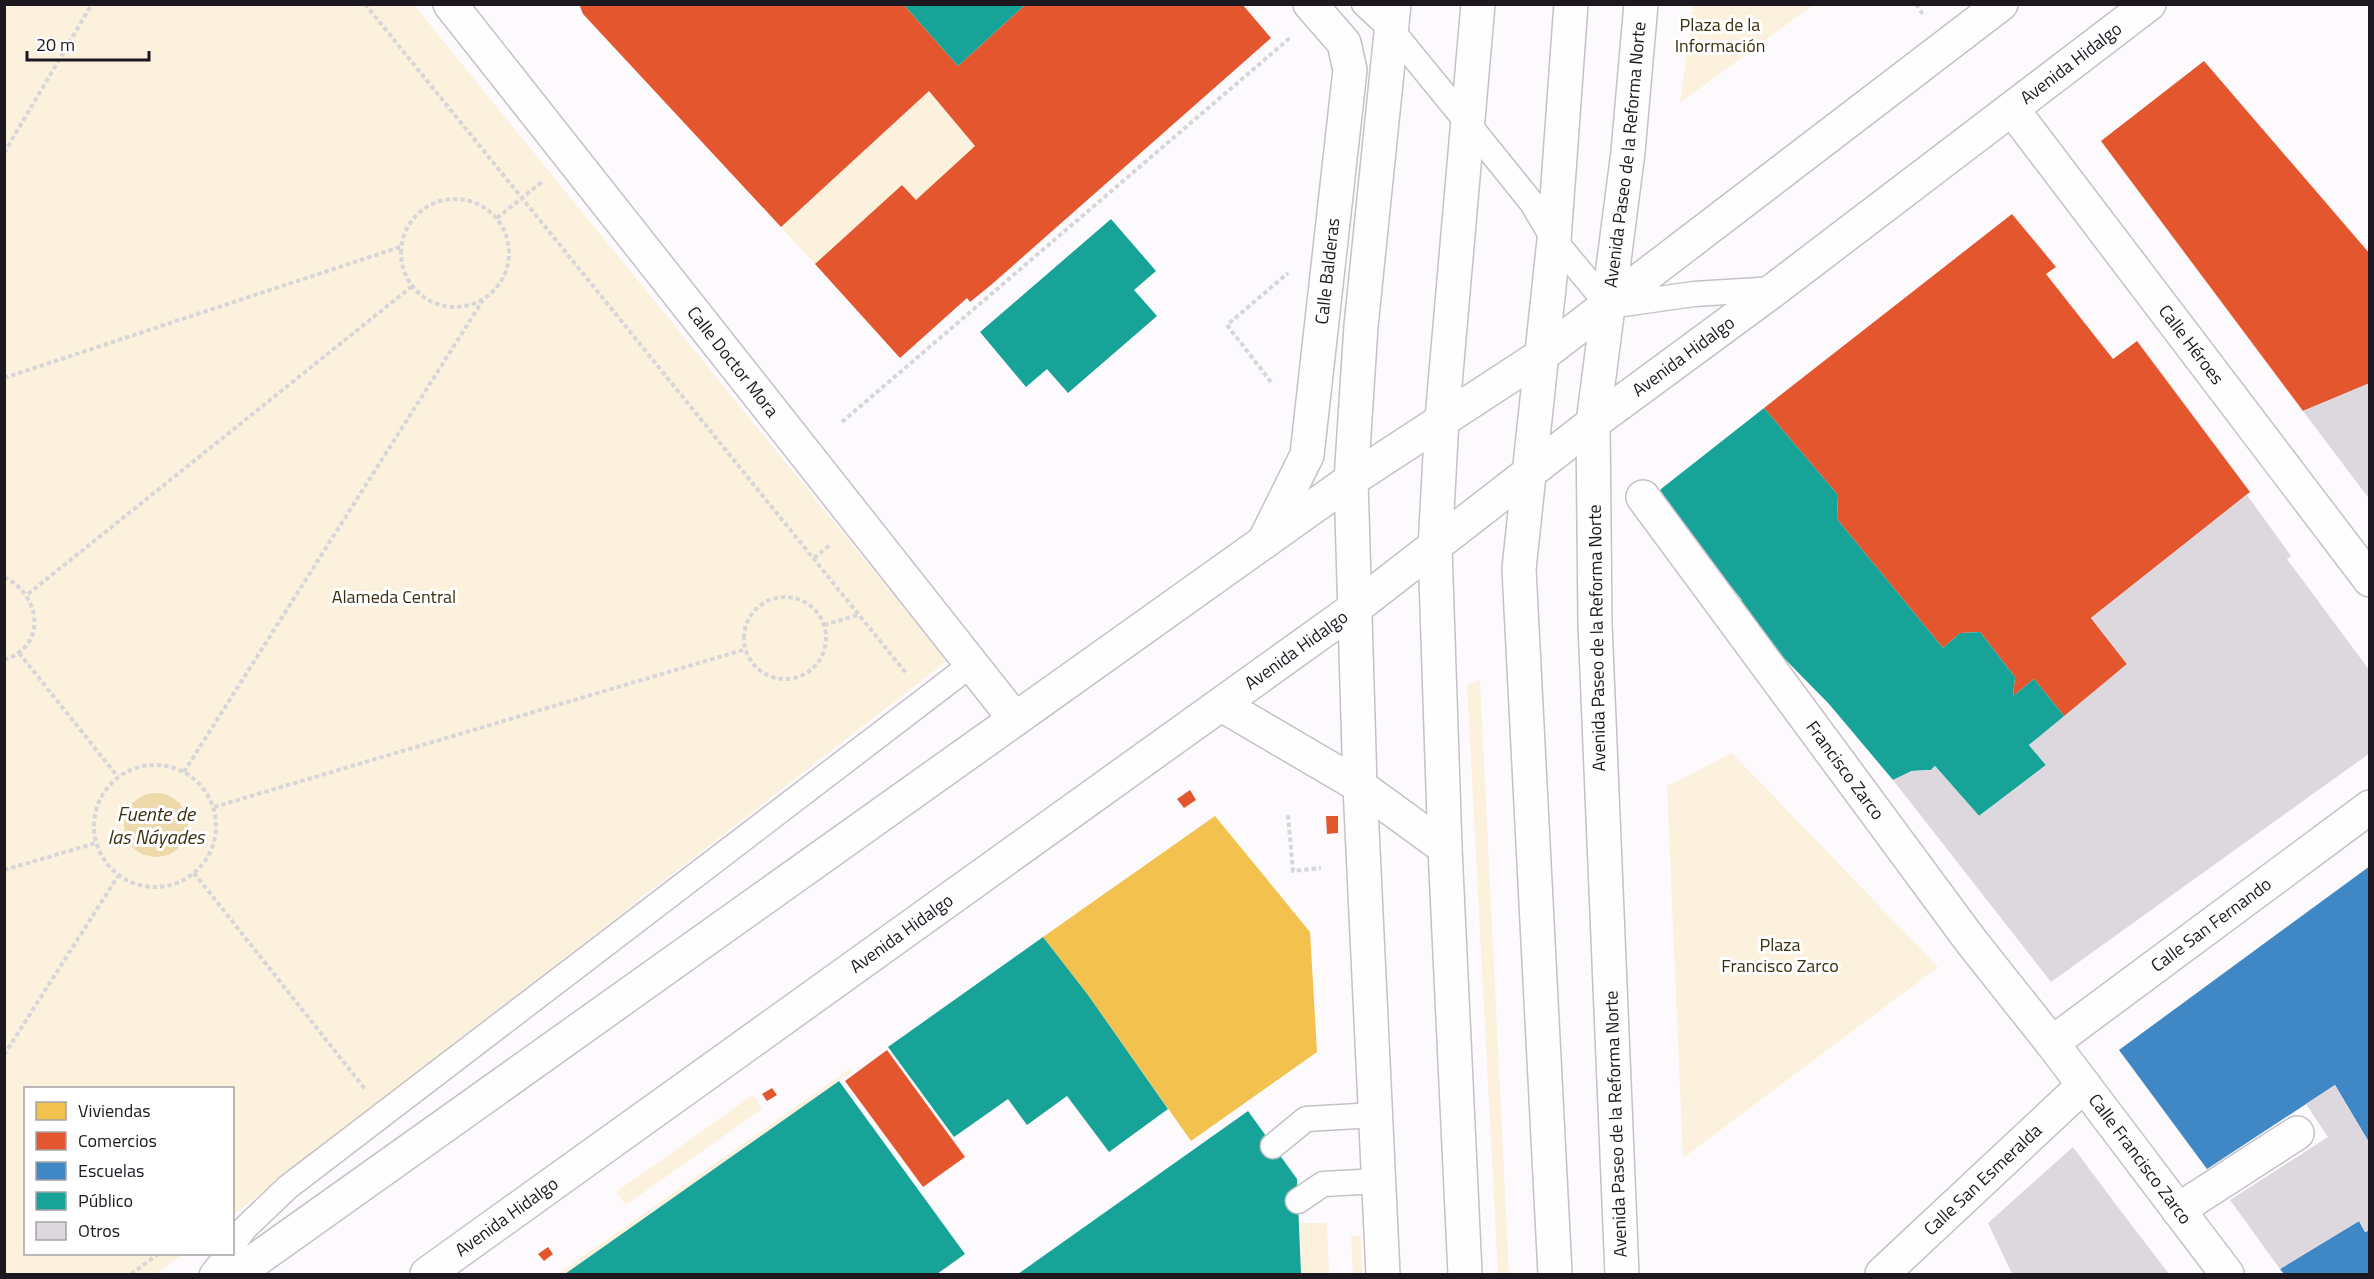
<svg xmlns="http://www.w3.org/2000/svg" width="2374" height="1279" viewBox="0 0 2374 1279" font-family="'Titillium Web',sans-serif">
<rect width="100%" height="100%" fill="#fcfafd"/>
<path fill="#fcf1dc" d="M4,5H414L947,661L233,1215L232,1088H26V1254H183L156,1274H5Z
M1693,5V4L1813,5L1680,103Z
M929,91L975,146L916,200L902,185L815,264L781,227Z
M1480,680L1509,1274H1498L1467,685Z
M1732,753L1938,967L1683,1158L1667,786Z
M851,1068L852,1072L839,1081L565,1274H558Z
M753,1095L762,1109L626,1205L616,1192Z
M1299,1223H1327L1329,1274H1301Z
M1361,1235L1362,1274H1353L1351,1236Z"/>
<path fill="#edd9aa" d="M124 825a32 32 0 1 1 64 0a32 32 0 1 1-64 0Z"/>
<path fill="#f2c14e" d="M1215,816L1310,932L1317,1052L1191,1141L1088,995L1043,937Z"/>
<path fill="#e4572e" d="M579,4H903L958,66L1026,4H1242L1271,38L991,285L970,302L967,298L900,358L815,264L902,185L916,200L975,146L929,91L781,227L583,14Z
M2204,61L2370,254V383L2303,411L2101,141Z
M2012,214L2056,267L2046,274L2113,359L2137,341L2250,492L2091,618L2127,664L2065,717L2034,679L2013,696L2015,677L1980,632L1960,633L1943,648L1837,519L1838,495L1764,408Z
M1190,790L1196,800L1184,808L1177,799Z
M1326,816H1338V833L1327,834Z
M887,1050L965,1157L923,1187L845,1081Z
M772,1088L777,1095L767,1101L762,1094Z
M548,1247L553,1254L544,1261L538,1254Z"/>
<path fill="#3f88c5" d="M2370,866V1144L2335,1085L2207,1169L2119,1050Z
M2359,1221L2365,1232L2370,1230V1274H2284L2280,1269Z"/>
<path fill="#17a398" d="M903,4H1026L958,66Z
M1111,219L1156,271L1134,290L1157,316L1068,393L1047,369L1026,387L980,332Z
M1764,408L1838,495L1837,519L1943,648L1960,633L1980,632L2015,677L2013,696L2034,679L2065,717L2029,745L2046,765L1979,816L1935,766L1931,770L1912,771L1893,780L1829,704L1733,606L1742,600L1658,496L1661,489Z
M1043,937L1088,995L1168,1109L1109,1152L1067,1096L1027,1125L1008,1099L954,1137L888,1047Z
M839,1081L965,1254L937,1274H565Z
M1248,1111L1297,1179L1301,1274H1018Z"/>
<path fill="#dcd8de" d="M2370,383V500L2303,411Z
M2247,495L2291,556L2287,559L2370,671V753L2051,982L1893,780L1912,771L1931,770L1935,766L1979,816L2046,765L2029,745L2127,664L2091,618Z
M2335,1085L2370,1144V1230L2365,1232L2359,1221L2280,1269L2230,1200L2328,1137L2306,1104Z
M2073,1147L2120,1210L2169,1274H2012L1988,1223Z"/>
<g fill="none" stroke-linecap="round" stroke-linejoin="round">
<defs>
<path id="service" d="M1364,4L1390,28L1466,121L1532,203L1554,240L1609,306L1694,294L1775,289
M1273,1146L1306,1119L1375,1115
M1298,1201L1323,1184L1379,1181
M232,1246L245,1228L288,1187L972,664
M212,1274L228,1254"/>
<g id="pedestrian">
<path id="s1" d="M1643,497L1971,941L2052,1043"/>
<path id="s2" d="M1264,542L1307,455L1350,70L1344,43L1310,4"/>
</g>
<g id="minor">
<path id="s3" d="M450,4L1015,719"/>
<path id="s4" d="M2012,109L2370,580"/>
<path d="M2178,1210L2297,1133"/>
<path id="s5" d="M1882,1274L2084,1085"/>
<path id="s6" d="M2227,1274L2052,1043L2370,807"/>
</g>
<g id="tertiary">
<path d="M1383,1274L1360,786L1351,480L1361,326L1394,4"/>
<path id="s7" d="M1622,1274L1595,624L1593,423L1628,152L1641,4"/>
</g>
<g id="secondary">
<path d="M1222,705L1360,786L1445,848"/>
<path d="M236,1274L1351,480L1542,355L2001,4"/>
<path id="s8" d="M427,1274L1355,608L1593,423L1775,289L2149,4"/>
<path d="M1465,1274L1445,848L1435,548L1442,419L1478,4"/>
<path d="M1555,1274L1519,569L1554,240L1571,4"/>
</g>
</defs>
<use href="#service" stroke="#c5c1c7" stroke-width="27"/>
<use href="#pedestrian" stroke="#c5c1c7" stroke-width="36"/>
<use href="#minor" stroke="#c5c1c7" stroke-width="36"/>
<use href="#tertiary" stroke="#c5c1c7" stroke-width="36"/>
<use href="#secondary" stroke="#c5c1c7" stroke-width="36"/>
<path stroke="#d7d6d8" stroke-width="4" stroke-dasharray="4.5 3" stroke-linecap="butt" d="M365,4L906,673
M1916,4L1924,16
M4,153L92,4
M401 253a54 54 0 1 1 108 0a54 54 0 1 1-108 0Z
M497,218L543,181
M4,378L400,247
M1271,382L1227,325L1288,273
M842,422L1291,37
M814,558L831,544
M4,577C41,595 48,646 4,660
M28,594L411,287
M744 638a41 41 0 1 1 82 0a41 41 0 1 1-82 0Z
M824,625L858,615
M19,653L118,777
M94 826a61 61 0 1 1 122 0a61 61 0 1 1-122 0Z
M184,772L483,300
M214,807L746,649
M1288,815L1293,871L1321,868
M4,870L96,843
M194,873L365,1089
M4,1055L118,876
M131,1274L158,1254"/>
<use href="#service" stroke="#fffeff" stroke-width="24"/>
<use href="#pedestrian" stroke="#fffeff" stroke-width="33"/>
<use href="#minor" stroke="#fffeff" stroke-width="33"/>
<use href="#tertiary" stroke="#fffeff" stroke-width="33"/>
<use href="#secondary" stroke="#fffeff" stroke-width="33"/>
</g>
<g text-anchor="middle" stroke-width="6" stroke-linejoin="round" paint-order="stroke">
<g font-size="18" fill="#3b2f10" stroke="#fff">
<text x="1720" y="31">Plaza de la<tspan x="1720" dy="21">Información</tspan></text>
<text x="394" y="603">Alameda Central</text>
<text x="1780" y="951">Plaza<tspan x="1780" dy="21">Francisco Zarco</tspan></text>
</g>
<g font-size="18" fill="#1d1720" stroke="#fff">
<text dy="6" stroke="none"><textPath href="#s8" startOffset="2042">Avenida Hidalgo</textPath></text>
<text dy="6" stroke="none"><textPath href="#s7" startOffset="1122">Avenida Paseo de la Reforma Norte</textPath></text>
<text dy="6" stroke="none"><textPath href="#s2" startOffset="282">Calle Balderas</textPath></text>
<text dy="6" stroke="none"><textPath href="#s4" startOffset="296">Calle Héroes</textPath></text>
<text dy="6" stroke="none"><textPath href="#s8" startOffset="1556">Avenida Hidalgo</textPath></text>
<text dy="6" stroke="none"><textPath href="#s3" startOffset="456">Calle Doctor Mora</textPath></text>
<text transform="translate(1597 638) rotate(-91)" y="6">Avenida Paseo de la Reforma Norte</text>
<text dy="6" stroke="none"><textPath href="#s8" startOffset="1070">Avenida Hidalgo</textPath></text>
<text dy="6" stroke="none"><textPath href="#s1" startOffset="340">Francisco Zarco</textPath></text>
<text dy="6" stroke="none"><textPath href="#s6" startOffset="488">Calle San Fernando</textPath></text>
<text dy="6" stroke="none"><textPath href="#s8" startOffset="584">Avenida Hidalgo</textPath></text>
<text transform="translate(1616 1124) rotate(-92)" y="6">Avenida Paseo de la Reforma Norte</text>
<text transform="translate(2140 1159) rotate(53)" y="6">Calle Francisco Zarco</text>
<text dy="6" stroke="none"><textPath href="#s5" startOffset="138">Calle San Esmeralda</textPath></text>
<text dy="6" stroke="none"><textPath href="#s8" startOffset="98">Avenida Hidalgo</textPath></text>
</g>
<g font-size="20" font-style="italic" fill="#3d3112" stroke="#fff">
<text x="156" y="821">Fuente de<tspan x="156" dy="23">las Náyades</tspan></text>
</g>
</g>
<rect width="2374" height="1279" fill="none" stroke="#1d1720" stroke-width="12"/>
<rect x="24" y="1087" width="210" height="168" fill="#ffffff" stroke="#a5a2a6" stroke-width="1.5"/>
<rect x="36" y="1102" width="30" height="18" fill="#f2c14e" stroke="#a5a2a6" stroke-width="1.5"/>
<text x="78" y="1117" font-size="18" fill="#1d1720">Viviendas</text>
<rect x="36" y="1132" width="30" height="18" fill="#e4572e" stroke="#a5a2a6" stroke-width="1.5"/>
<text x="78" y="1147" font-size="18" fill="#1d1720">Comercios</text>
<rect x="36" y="1162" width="30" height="18" fill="#3f88c5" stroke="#a5a2a6" stroke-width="1.5"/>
<text x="78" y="1177" font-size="18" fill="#1d1720">Escuelas</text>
<rect x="36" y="1192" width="30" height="18" fill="#17a398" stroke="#a5a2a6" stroke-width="1.5"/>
<text x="78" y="1207" font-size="18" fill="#1d1720">Público</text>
<rect x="36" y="1222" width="30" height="18" fill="#dcd8de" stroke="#a5a2a6" stroke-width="1.5"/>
<text x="78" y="1237" font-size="18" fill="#1d1720">Otros</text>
<path d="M27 51v9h122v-9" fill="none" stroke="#1d1720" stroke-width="3"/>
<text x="36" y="51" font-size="18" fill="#1d1720" stroke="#ffffff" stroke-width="4.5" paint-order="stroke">20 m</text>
</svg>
